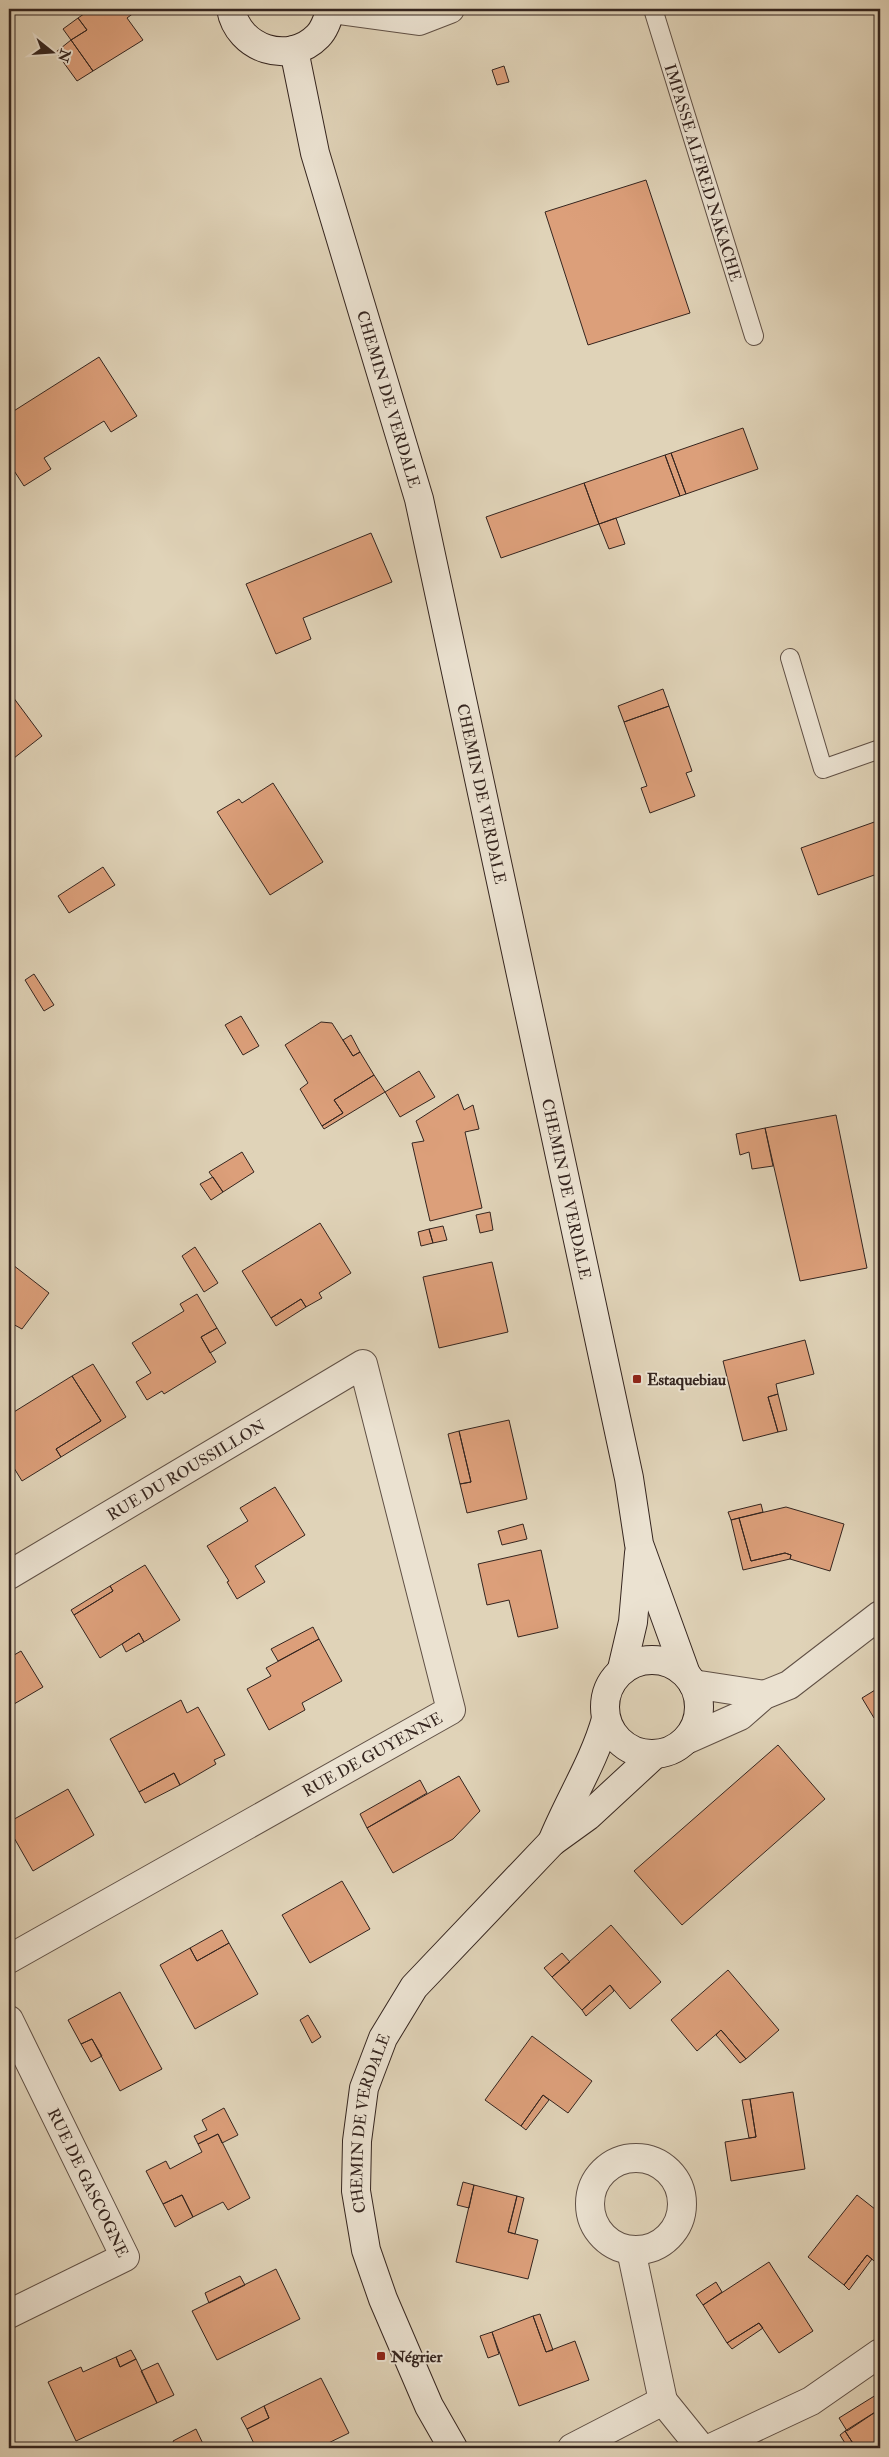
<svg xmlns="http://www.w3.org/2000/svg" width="889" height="2457" viewBox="0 0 889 2457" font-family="'IM FELL Double Pica',serif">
<rect width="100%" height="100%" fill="#e0d3b8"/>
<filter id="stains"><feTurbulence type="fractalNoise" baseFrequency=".004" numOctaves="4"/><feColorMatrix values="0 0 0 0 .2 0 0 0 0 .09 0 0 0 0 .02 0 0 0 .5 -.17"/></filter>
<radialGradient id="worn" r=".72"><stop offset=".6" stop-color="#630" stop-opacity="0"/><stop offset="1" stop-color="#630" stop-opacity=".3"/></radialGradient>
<path fill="#dc9f7a" stroke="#35251f" d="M91,9H139L127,18L143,40L93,71L71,40L87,30L78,18Z
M78,18L87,30L71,40L63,29Z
M71,40L93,71L77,81L56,52Z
M504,66L509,82L497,85L492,70Z
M646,180L690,313L588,345L545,212Z
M99,357L137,416L111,432L104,421L44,458L51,469L24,486L9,463V414Z
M743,428L758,469L686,494L671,453Z
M671,453L686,494L680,496L665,455Z
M665,455L680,496L599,524L584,483Z
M584,483L599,524L501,558L486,517Z
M616,518L625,544L609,549L599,524Z
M371,533L392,582L303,618L311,639L276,654L246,584Z
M663,689L669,706L624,722L618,706Z
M10,693L42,736L9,762V694Z
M669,706L692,771L686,773L695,796L650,813L641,788L647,786L624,722Z
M273,783L323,862L270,895L217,812L239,799L242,803Z
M880,820V873L818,895L801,848Z
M103,867L115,885L69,913L58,896Z
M34,974L54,1005L44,1011L25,980Z
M241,1016L259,1046L243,1055L225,1025Z
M321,1022L332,1023L353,1056L360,1052L374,1075L334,1100L343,1113L322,1126L300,1089L308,1083L285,1045Z
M351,1035L360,1052L353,1056L343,1040Z
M419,1071L435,1097L400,1117L385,1092Z
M374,1075L385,1092L324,1129L322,1126L343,1113L334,1100Z
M458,1094L464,1110L473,1105L479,1129L465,1132L482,1208L430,1221L412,1143L424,1141L416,1121Z
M836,1115L867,1268L800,1281L765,1128Z
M765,1128L773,1166L752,1169L749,1152L740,1155L736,1134Z
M242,1152L254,1172L223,1192L209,1172Z
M213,1177L223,1192L211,1200L200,1184Z
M490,1212L493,1230L480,1233L476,1215Z
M320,1223L351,1273L319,1293L322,1298L306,1307L301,1299L271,1318L242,1271Z
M443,1226L447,1240L433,1243L429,1229Z
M429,1229L433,1243L421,1246L418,1232Z
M195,1247L218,1283L204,1292L182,1256Z
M492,1262L508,1332L439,1348L423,1277Z
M13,1265L49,1293L22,1329L9,1322V1266Z
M197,1294L217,1328L201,1337L216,1362L164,1394L162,1391L147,1400L136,1382L151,1373L132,1343L184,1311L180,1304Z
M301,1299L306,1307L276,1326L271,1318Z
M217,1328L226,1343L210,1353L201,1337Z
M805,1340L814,1374L776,1384L778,1394L768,1397L778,1432L743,1441L723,1361Z
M93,1364L126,1417L61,1457L56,1449L101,1421L72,1376Z
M72,1376L101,1421L56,1449L61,1457L22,1481L9,1460V1415Z
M778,1394L787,1430L778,1432L768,1397Z
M509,1420L527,1499L467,1513L460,1484L471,1482L459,1431Z
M459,1431L471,1482L460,1484L448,1434Z
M275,1487L305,1535L255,1566L265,1582L237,1599L227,1582L229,1581L207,1546L248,1521L240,1508Z
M761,1504L763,1512L731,1520L728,1512Z
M786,1507L844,1524L830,1571L790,1559L791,1555L785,1553L751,1561L739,1518Z
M739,1518L751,1561L785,1553L791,1555L790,1559L743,1570L731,1520Z
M523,1524L527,1539L502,1545L498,1531Z
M541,1550L558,1628L518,1637L509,1600L487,1605L478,1564Z
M145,1565L180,1620L144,1642L139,1633L100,1658L74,1615L113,1591L110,1586Z
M110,1586L113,1591L74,1615L71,1610Z
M313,1627L319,1639L278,1661L271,1649Z
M139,1633L144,1642L126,1652L122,1644Z
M319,1639L342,1681L302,1703L305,1710L269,1730L247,1689L271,1676L266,1668Z
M21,1651L43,1687L9,1707V1658Z
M880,1687V1715L874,1718L862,1698Z
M181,1700L187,1713L198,1707L225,1755L214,1760L216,1764L180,1785L174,1773L139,1792L110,1739Z
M778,1745L825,1799L682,1925L634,1871Z
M174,1773L180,1785L145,1803L139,1792Z
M459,1776L480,1811L453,1839L393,1873L367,1828Z
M420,1780L427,1793L367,1828L360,1814Z
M68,1789L94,1835L33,1871L9,1829V1822Z
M342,1881L370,1929L310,1963L282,1915Z
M611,1925L661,1982L630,2009L610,1985L582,2010L552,1977Z
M222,1930L229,1943L197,1961L190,1948Z
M229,1943L258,1994L195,2029L160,1965L190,1948L197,1961Z
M562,1953L570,1962L552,1977L544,1968Z
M728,1970L779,2030L746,2059L721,2030L697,2051L671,2020Z
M610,1985L614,1991L586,2016L582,2010Z
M120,1992L162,2069L120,2091L92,2039L81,2044L68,2020Z
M308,2015L321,2037L312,2043L300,2020Z
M721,2030L746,2059L740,2063L716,2035Z
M532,2036L592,2081L568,2113L543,2095L521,2126L485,2100Z
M92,2039L102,2056L91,2062L81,2044Z
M793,2092L805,2169L731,2181L725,2142L756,2137L750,2099Z
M543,2095L549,2100L526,2130L521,2126Z
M750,2099L756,2137L749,2138L742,2100Z
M224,2108L238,2135L222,2143L218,2134L198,2144L194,2136L207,2130L202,2120Z
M218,2134L250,2198L228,2210L223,2202L193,2217L182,2195L163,2204L146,2171L166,2161L170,2169L202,2152L198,2144Z
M880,2177V2190L875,2186Z
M463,2182L474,2185L469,2208L457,2205Z
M474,2185L517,2196L508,2232L538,2240L528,2279L456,2262Z
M182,2195L193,2217L175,2227L163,2204Z
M857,2195L880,2213V2266L867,2255L844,2285L808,2257Z
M517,2196L524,2198L515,2234L508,2232Z
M867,2255L872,2259L849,2290L844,2285Z
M769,2262L813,2331L779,2353L759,2323L727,2343L703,2305Z
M276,2269L300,2319L217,2360L192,2311Z
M240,2276L245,2285L209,2303L205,2293Z
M716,2282L722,2292L703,2305L696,2295Z
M540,2314L553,2350L546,2352L533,2316Z
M533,2316L546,2352L575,2341L589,2380L519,2406L492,2332Z
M759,2323L763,2328L732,2349L727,2343Z
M492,2332L499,2354L488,2358L480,2336Z
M131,2350L136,2359L120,2367L116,2357Z
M116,2357L120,2367L136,2359L157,2403L76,2441L48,2382L81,2367L83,2372Z
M158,2363L174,2395L157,2403L141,2371Z
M321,2378L349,2433L318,2448H256L247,2429L269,2418L264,2406Z
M876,2395L880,2402V2409L847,2431L839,2418Z
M264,2406L269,2418L247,2429L241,2418Z
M880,2409V2448H856L845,2431Z
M196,2429L205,2448H176L173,2441Z
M845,2431L856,2448H848L840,2435Z"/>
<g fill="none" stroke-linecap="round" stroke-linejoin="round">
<defs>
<g id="lane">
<path id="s1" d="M653,9L754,336"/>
<path d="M790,658L823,769L880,749"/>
</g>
<g id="street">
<path d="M331,9L419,21L450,9"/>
<path id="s2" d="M9,1575L363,1364L451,1710L9,1959"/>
<path d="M693,1684L764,1695"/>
<path d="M686,1740L740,1716L764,1695L789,1685L880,1615"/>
<path id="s3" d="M9,2020L125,2257L9,2314"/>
<circle cx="636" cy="2204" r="46"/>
<path d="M631,2250L663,2401"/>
<path d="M572,2448L663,2401L701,2448"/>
<path d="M711,2448L811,2401L880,2353"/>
</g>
<g id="secondary">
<path d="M231,9C238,49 289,66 318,36C325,29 328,18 331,9"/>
<path id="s4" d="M294,50L315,153L419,499L629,1478L639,1544L686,1674"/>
<circle cx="652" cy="1707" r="47"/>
<path d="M622,1669L633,1622L639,1553"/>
<path d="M552,1842C569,1800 594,1762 606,1719"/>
<path id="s5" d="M453,2448L429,2406L383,2299L366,2250L356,2191L357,2141L364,2088L383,2038L414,1987L552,1842L588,1816L654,1755"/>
</g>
</defs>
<use href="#lane" stroke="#605045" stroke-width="20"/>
<use href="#street" stroke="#605045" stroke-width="30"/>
<use href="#secondary" stroke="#35251f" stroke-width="30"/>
<use href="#lane" stroke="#ebe2d1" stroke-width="18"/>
<use href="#street" stroke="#ebe2d1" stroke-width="28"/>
<use href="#secondary" stroke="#ebe2d1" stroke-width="28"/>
</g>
<g fill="#8f2418" stroke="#ebe2d1" stroke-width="2">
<rect x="632" y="1374" width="10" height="10" rx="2.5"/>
<rect x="376" y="2351" width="10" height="10" rx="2.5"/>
</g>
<g text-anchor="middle" stroke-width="4" stroke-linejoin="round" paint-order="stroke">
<g font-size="16" fill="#35251f" stroke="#ebe2d1">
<text dy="6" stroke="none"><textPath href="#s1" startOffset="171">IMPASSE ALFRED NAKACHE</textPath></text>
<text dy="6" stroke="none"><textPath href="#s4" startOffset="362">CHEMIN DE VERDALE</textPath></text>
<text dy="6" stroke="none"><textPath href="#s4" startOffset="768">CHEMIN DE VERDALE</textPath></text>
<text dy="6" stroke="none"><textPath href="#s4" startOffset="1172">CHEMIN DE VERDALE</textPath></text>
<text dy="6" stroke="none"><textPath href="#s2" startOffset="206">RUE DU ROUSSILLON</textPath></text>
<text transform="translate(372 1754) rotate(-29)" y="6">RUE DE GUYENNE</text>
<text dy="6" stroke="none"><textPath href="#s5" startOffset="346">CHEMIN DE VERDALE</textPath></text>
<text dy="6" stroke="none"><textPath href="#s3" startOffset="181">RUE DE GASCOGNE</textPath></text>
</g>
<g font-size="16" font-weight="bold" fill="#35251f" stroke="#ebe2d1" text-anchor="start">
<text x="647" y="1385">Estaquebiau</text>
<text x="391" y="2362">Négrier</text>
</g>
</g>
<rect width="889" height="2457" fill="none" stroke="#e0d3b8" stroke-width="30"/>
<rect x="10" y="10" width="869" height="2437" fill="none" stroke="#35251f" stroke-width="2.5"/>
<rect x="15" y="15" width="859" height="2427" fill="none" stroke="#35251f"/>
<g transform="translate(52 52) rotate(107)" stroke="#ebe2d1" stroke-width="4" paint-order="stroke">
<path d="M0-4L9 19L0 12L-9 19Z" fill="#35251f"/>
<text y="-8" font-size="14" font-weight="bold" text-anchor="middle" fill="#35251f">N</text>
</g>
<rect width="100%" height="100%" filter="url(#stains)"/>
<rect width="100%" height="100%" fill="url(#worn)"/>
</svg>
